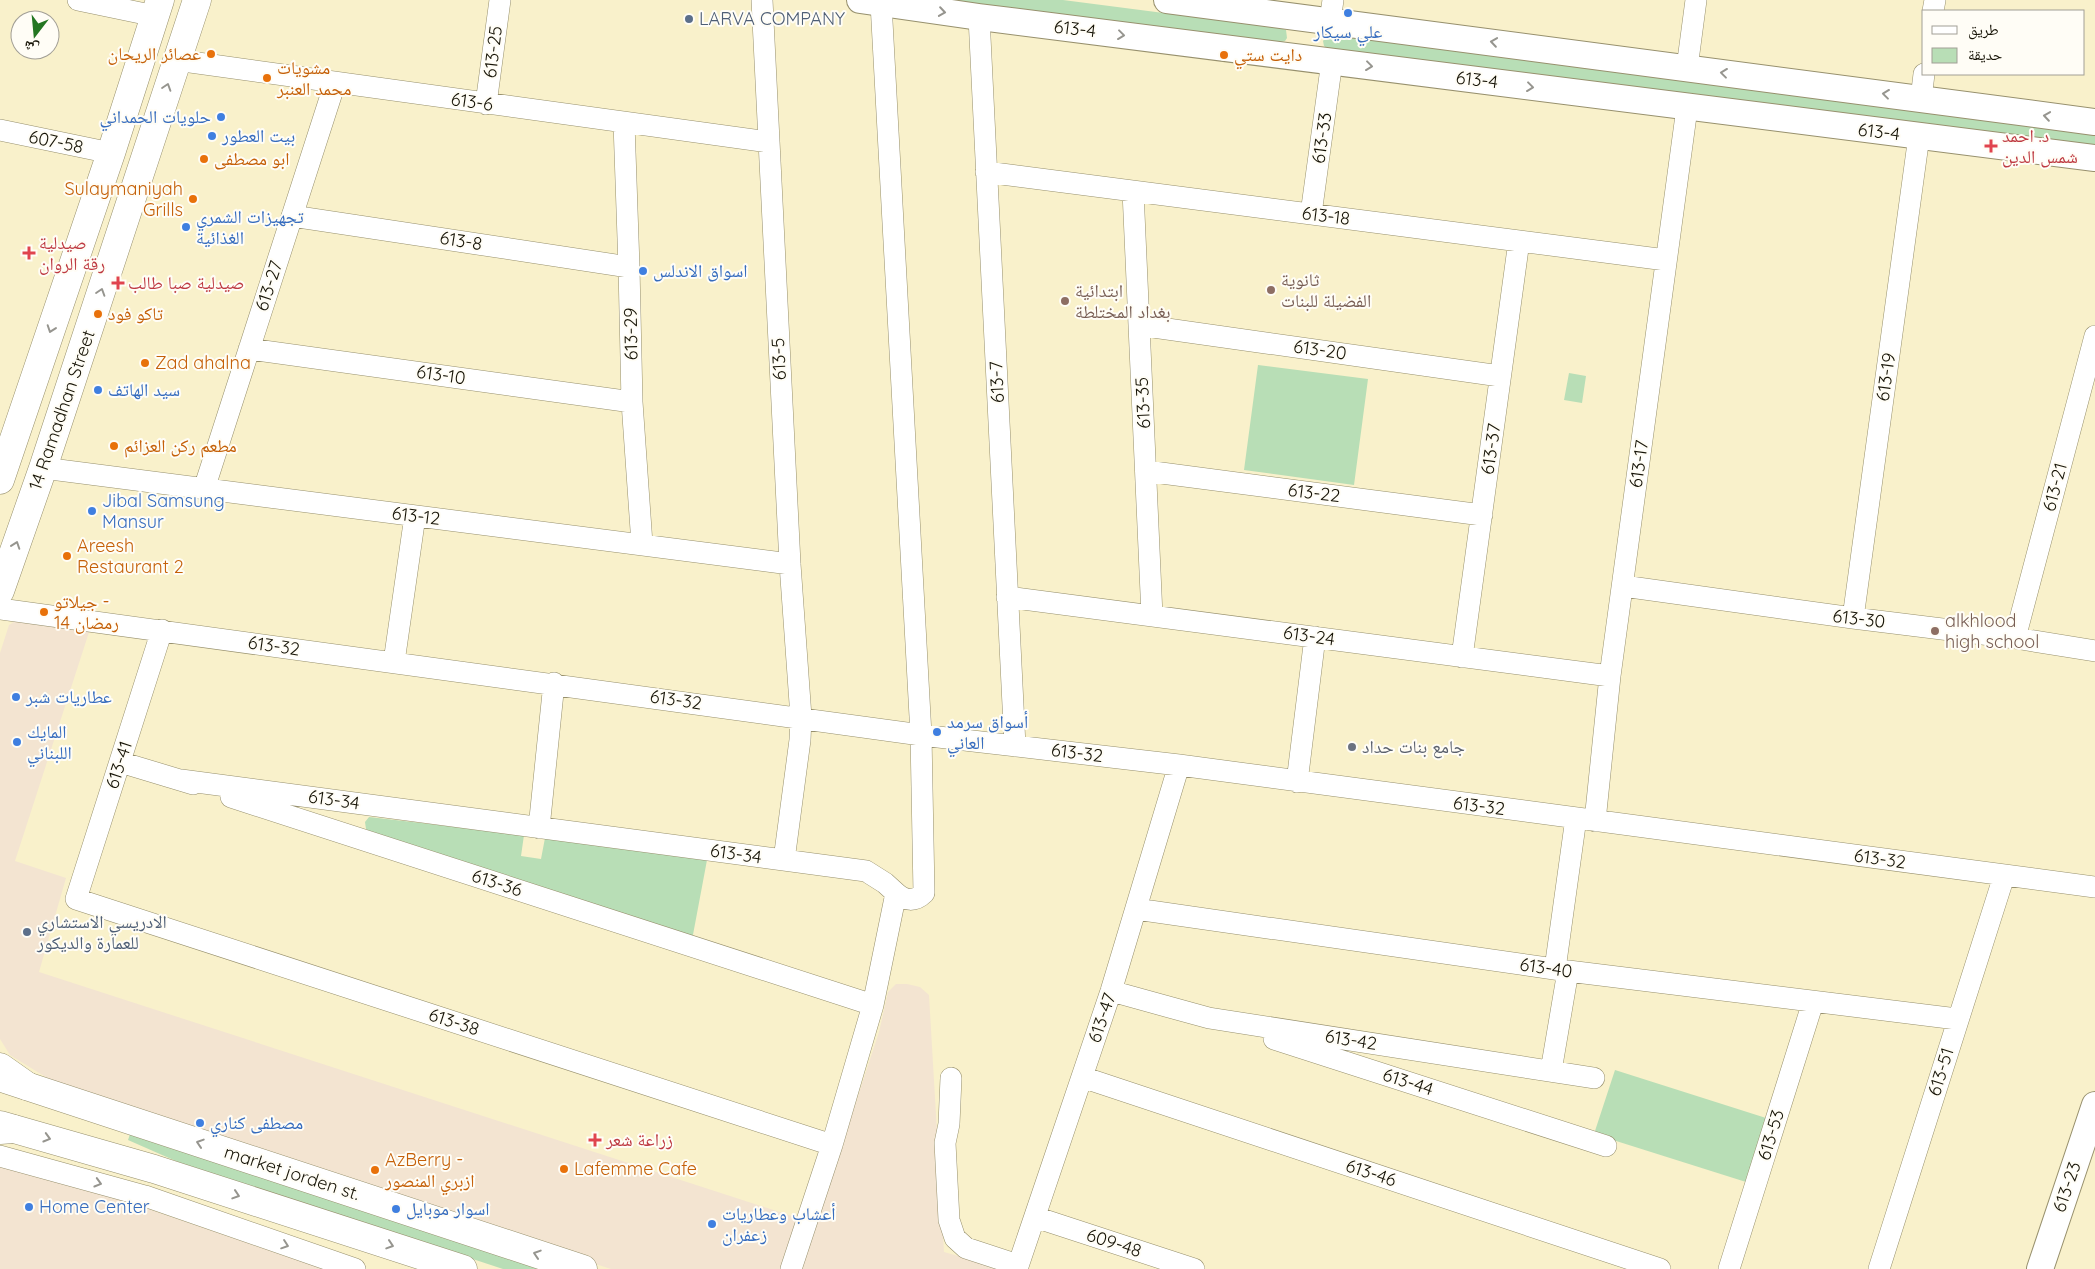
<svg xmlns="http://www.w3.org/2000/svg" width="2095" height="1269" viewBox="0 0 2095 1269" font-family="Quicksand,'Noto Naskh Arabic',sans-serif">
<rect width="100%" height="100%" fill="#f9f1cb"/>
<path fill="#f3e4d1" d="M17,620L91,626L15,861L66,878L39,972L798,1218L782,1269H611L99,1103L57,1084L10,1055L0,1039V653L9,625Z
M896,984H907L920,987L929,995L944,1252L1004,1269H801L879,1032L888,992Z
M0,1162L14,1163L324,1269H0Z"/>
<path fill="#b8deb6" d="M947,0H1063L1279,28L1286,30L1287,38L1285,41L1278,43Z
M1331,35L2095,135V150L1328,49L1324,46L1323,41L1326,37Z
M1258,365L1368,379L1354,485L1244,470Z
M1569,373L1586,376L1582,403L1564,400Z
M369,817L524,835L521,856L541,859L545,838L707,860L692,940L372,833L366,829L365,822Z
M1615,1070L1766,1118L1746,1182L1594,1134Z
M130,1134L558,1269H503L178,1162L128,1140Z"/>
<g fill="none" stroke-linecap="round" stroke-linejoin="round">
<defs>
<path id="minor" d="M78,0L155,16
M762,0L790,564L801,717L800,740L784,860
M881,3L921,735L924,893C915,902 905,901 896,893
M1933,11L1935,0
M979,17L1015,746
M1330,21L1333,0
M176,60L768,142
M1687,68L1696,0
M1921,99L1924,74
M486,104L500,0
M624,123L629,267L632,402L642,544
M0,130L111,153
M986,172L1666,260
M1133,191L1152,616
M1311,214L1332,61
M292,216L629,267
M1139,325L1500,376
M249,349L632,402
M43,468L790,564
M1146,471L1482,515
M204,489L335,83
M1623,586L1853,618L2015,638L2095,651
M1007,597L1610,676
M0,609L921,735L1179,765L2095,887
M1853,618L1919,136
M162,630L76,899L832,1145
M2015,638L2095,336
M1462,657L1519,241
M394,662L415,516
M120,762L193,784
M181,780L866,871L885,883L896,893L873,1005L832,1145L791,1269
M1297,782L1315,637
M231,797L873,1005
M1595,821L1610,676L1687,108
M539,828L554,683
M1136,909L1568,971L1957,1019
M1555,969L1576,818
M1111,991L1209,1018L1594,1078
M1274,1039L1606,1146
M1551,1071L1568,971
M1082,1077L1660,1269
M951,1078L949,1124L945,1143L949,1220L955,1238L966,1248L1018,1265
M0,1156L145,1196L355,1269
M1035,1217L1194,1269
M1017,1269L1111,991L1179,765
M1729,1269L1813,1002
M1879,1269L2004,876"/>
<path id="tertiary" d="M860,0L979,17L2095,158
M1167,0L2095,122
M2040,1269L2095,1105"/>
<path id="secondary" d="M5,1079L583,1269
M0,1125L154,1169L463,1269"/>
<path id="primary" d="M0,480L111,153L160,0
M0,591L43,468L197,0
M0,1067L27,1086
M0,1130L13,1129"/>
</defs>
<use href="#minor" stroke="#97906d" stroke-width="22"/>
<use href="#tertiary" stroke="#97906d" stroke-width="28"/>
<use href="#secondary" stroke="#97906d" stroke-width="29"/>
<use href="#primary" stroke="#97906d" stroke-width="29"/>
<use href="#minor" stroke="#fff" stroke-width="21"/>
<use href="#tertiary" stroke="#fff" stroke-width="26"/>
<use href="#secondary" stroke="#fff" stroke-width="28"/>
<use href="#primary" stroke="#fff" stroke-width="28"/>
</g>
<defs><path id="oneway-chevron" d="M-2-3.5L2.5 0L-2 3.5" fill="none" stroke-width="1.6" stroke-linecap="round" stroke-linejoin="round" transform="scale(1.25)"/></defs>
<g stroke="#96958f">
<use href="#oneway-chevron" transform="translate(942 12) rotate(8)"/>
<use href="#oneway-chevron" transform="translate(1121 35) rotate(7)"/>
<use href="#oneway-chevron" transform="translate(1494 42) rotate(-172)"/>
<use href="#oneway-chevron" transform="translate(1369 66) rotate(7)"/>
<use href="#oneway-chevron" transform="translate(1724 73) rotate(-173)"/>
<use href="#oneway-chevron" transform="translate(167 87) rotate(-72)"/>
<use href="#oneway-chevron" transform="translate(1530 87) rotate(7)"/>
<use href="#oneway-chevron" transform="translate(1886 94) rotate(-173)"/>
<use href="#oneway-chevron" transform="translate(2047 116) rotate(-172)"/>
<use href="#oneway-chevron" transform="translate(101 292) rotate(-72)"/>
<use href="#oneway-chevron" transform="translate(51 329) rotate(109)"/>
<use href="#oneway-chevron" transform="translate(16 545) rotate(-71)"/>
<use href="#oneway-chevron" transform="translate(47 1138) rotate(16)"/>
<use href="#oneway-chevron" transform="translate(200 1143) rotate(-162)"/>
<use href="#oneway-chevron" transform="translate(98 1183) rotate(16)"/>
<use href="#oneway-chevron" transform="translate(236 1195) rotate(18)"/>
<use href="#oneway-chevron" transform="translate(285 1245) rotate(19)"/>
<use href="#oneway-chevron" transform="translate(390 1245) rotate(18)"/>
<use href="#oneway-chevron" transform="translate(537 1254) rotate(-162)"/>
</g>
<g fill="#3f7fe0" stroke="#fffdf6" stroke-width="2">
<circle cx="1348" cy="13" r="5"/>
<circle cx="221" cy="117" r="5"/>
<circle cx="212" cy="136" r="5"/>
<circle cx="186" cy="227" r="5"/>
<circle cx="643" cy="271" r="5"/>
<circle cx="98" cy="390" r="5"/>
<circle cx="92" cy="511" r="5"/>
<circle cx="16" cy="697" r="5"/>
<circle cx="937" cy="732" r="5"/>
<circle cx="17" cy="742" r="5"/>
<circle cx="200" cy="1123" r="5"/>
<circle cx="29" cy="1207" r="5"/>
<circle cx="396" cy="1209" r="5"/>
<circle cx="712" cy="1224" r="5"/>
</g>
<g fill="#5c6f8a" stroke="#fffdf6" stroke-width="2">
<circle cx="689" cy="19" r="5"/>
<circle cx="27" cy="932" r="5"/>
</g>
<g fill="#e8710a" stroke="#fffdf6" stroke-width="2">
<circle cx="211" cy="54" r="5"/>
<circle cx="1224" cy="55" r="5"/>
<circle cx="267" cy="78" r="5"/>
<circle cx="204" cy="159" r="5"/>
<circle cx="193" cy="199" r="5"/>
<circle cx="98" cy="314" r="5"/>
<circle cx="145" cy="363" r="5"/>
<circle cx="114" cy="446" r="5"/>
<circle cx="67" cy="556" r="5"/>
<circle cx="44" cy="612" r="5"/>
<circle cx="564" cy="1169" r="5"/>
<circle cx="375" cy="1170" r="5"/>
</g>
<g fill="#e0444e" stroke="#fffdf6" stroke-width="2">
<path d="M1988.5 138.5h5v5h5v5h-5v5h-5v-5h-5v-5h5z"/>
<path d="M26.5 245.5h5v5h5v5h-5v5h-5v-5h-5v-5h5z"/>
<path d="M115.5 275.5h5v5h5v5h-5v5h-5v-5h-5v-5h5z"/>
<path d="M592.5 1132.5h5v5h5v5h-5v5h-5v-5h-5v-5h5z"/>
</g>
<g fill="#8d6e63" stroke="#fffdf6" stroke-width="2">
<circle cx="1271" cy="290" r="5"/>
<circle cx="1065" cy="301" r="5"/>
<circle cx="1935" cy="631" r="5"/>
</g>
<circle fill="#6b7280" stroke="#fffdf6" stroke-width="2" cx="1352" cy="747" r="5"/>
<g text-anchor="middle" stroke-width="4" stroke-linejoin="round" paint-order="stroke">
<g font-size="18" fill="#4e5e75" stroke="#fffdf6" text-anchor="start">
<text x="699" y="25">LARVA COMPANY</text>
<text x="37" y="928">الادريسي الاستشاري<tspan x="37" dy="21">للعمارة والديكور</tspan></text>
</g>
<g font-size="18" fill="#161306" stroke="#fffdf6">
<text transform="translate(1075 29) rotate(7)" y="6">613-4</text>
<text transform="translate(493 52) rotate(-83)" y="6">613-25</text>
<text transform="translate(1477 80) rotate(7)" y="6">613-4</text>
<text transform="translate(472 102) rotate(8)" y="6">613-6</text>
<text transform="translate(1879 132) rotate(7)" y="6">613-4</text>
<text transform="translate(1322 138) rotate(-82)" y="6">613-33</text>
<text transform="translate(56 142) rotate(12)" y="6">607-58</text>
<text transform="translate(1326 216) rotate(7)" y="6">613-18</text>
<text transform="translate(461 241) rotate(9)" y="6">613-8</text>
<text transform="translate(269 286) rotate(-72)" y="6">613-27</text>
<text transform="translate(631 334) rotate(-91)" y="6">613-29</text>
<text transform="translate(1320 350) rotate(8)" y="6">613-20</text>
<text transform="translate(779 359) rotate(-93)" y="6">613-5</text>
<text transform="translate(441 375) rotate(8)" y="6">613-10</text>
<text transform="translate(1886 377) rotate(-82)" y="6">613-19</text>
<text transform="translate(997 382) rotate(-93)" y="6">613-7</text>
<text transform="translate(1143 403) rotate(-93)" y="6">613-35</text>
<text transform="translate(62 410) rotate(-71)" y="6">14 Ramadhan Street</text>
<text transform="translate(1491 449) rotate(-82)" y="6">613-37</text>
<text transform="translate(1639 464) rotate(-82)" y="6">613-17</text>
<text transform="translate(2055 487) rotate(-75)" y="6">613-21</text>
<text transform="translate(1314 493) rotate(7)" y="6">613-22</text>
<text transform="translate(416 516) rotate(7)" y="6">613-12</text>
<text transform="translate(1859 619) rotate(7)" y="6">613-30</text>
<text transform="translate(1309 636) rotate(8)" y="6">613-24</text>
<text transform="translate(274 646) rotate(8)" y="6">613-32</text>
<text transform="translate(676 700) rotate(8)" y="6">613-32</text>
<text transform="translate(1077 753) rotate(7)" y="6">613-32</text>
<text transform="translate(119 765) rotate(-72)" y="6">613-41</text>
<text transform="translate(334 800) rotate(8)" y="6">613-34</text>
<text transform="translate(1479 806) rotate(7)" y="6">613-32</text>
<text transform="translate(736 854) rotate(8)" y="6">613-34</text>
<text transform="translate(1880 859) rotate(8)" y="6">613-32</text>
<text transform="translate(497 883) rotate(18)" y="6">613-36</text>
<text transform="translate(1546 968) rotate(8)" y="6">613-40</text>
<text transform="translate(1102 1018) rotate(-71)" y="6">613-47</text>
<text transform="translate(454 1022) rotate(18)" y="6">613-38</text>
<text transform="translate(1351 1040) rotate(9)" y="6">613-42</text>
<text transform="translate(1941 1072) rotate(-73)" y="6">613-51</text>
<text transform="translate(1408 1082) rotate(18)" y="6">613-44</text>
<text transform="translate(1771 1135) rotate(-73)" y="6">613-53</text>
<text transform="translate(292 1173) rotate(18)" y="6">market jorden st.</text>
<text transform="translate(1371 1173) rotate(18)" y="6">613-46</text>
<text transform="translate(2067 1187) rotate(-71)" y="6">613-23</text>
<text transform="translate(1114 1243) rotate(18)" y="6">609-48</text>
</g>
<g font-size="18" fill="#366cbe" stroke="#fffdf6" text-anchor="start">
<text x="1348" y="38" text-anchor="middle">علي سيكار</text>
<text x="211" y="123" text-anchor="end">حلويات الحمداني</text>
<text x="222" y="142">بيت العطور</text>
<text x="196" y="223">تجهيزات الشمري<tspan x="196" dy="21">الغذائية</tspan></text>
<text x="653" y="277">اسواق الاندلس</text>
<text x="108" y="396">سيد الهاتف</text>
<text x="102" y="507">Jibal Samsung<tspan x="102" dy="21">Mansur</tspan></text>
<text x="26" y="703">عطاريات شبر</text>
<text x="947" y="728">أسواق سرمد<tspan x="947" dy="21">العاني</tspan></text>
<text x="27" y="738">المايك<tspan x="27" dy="21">اللبناني</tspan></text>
<text x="210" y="1129">مصطفى كناري</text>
<text x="39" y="1213">Home Center</text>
<text x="406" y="1215">اسوار موبايل</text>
<text x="722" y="1220">أعشاب وعطاريات<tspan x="722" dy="21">زعفران</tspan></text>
</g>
<g font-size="18" fill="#c56008" stroke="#fffdf6" text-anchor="start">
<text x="201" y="60" text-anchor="end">عصائر الريحان</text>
<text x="1234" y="61">دايت ستي</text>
<text x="277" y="74">مشويات<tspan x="277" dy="21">محمد العنبر</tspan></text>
<text x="214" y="165">ابو مصطفى</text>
<text x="183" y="195" text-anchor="end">Sulaymaniyah<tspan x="183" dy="21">Grills</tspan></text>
<text x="108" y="320">تاكو فود</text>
<text x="155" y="369">Zad ahalna</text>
<text x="124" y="452">مطعم ركن العزائم</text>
<text x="77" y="552">Areesh<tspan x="77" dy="21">Restaurant 2</tspan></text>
<text x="54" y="608">جيلاتو -<tspan x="54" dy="21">14 رمضان</tspan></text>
<text x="385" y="1166">AzBerry -<tspan x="385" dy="21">ازبري المنصور</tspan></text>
<text x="574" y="1175">Lafemme Cafe</text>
</g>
<g font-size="18" fill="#be3a42" stroke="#fffdf6" text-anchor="start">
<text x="2002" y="142">د. احمد<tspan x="2002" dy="21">شمس الدين</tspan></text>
<text x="39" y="249">صيدلية<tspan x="39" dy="21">رقة الروان</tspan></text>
<text x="128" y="289">صيدلية صبا طالب</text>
<text x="606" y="1146">زراعة شعر</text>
</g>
<g font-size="18" fill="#785e54" stroke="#fffdf6" text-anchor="start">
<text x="1281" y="286">ثانوية<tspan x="1281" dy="21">الفضيلة للبنات</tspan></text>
<text x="1075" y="297">ابتدائية<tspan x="1075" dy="21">بغداد المختلطة</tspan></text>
<text x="1945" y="627">alkhlood<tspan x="1945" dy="21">high school</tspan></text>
</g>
<g font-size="18" fill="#5b616d" stroke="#fffdf6" text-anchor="start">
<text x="1362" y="753">جامع بنات حداد</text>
</g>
</g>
<rect x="1922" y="10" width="162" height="65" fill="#fffdf6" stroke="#a29f96"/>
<rect x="1932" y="26" width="25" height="8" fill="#ffffff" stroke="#a29f96"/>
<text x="1968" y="35" font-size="15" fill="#161306">طريق</text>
<rect x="1932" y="48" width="25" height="15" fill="#b8deb6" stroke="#a29f96"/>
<text x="1968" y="60" font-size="15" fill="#161306">حديقة</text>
<g transform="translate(35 35) rotate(196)"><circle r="24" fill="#fffdf6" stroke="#a29f96"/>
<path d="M0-4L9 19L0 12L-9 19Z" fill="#237621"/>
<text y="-8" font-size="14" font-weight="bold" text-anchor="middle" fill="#161306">ش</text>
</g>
</svg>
